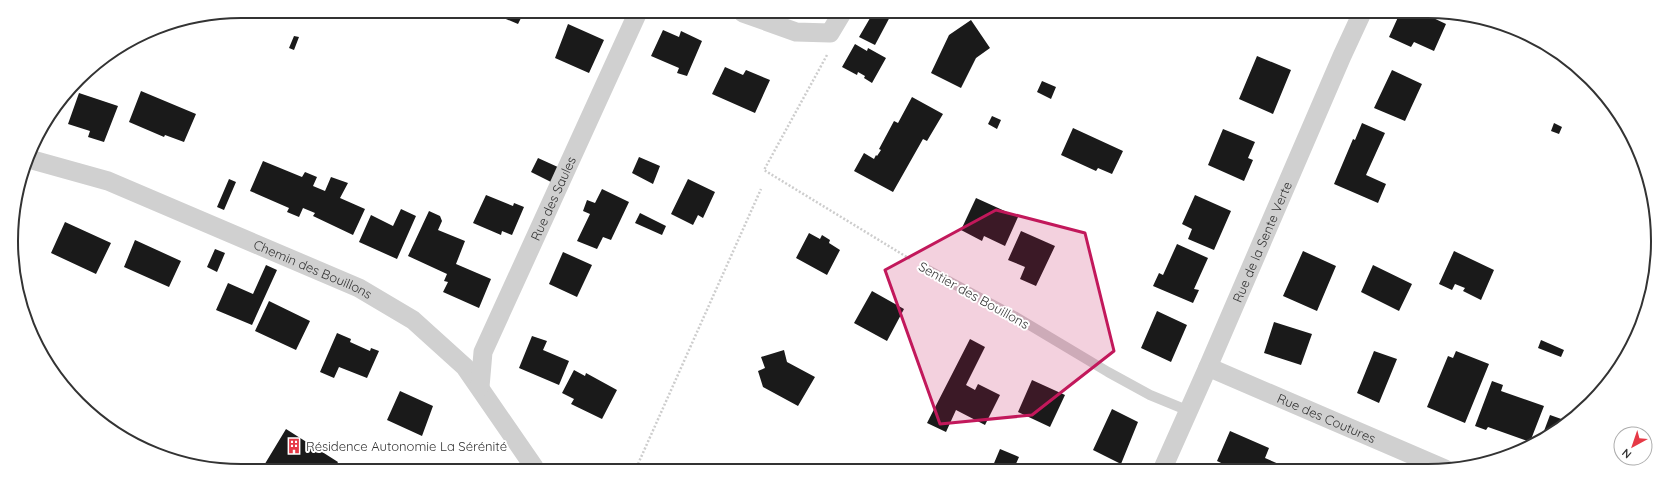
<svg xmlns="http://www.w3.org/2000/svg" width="1669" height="482" viewBox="0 0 1669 482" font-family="Quicksand,sans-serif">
<rect width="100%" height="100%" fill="#fff"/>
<path fill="#1a1a1a" d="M489,12H524L518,24Z
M873,13H892L875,45L859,37Z
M1399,15H1427L1446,24L1434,51L1414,42L1411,47L1389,37Z
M971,20L990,48L976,58L961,88L931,73L949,35Z
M568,24L604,40L589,73L555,58Z
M663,30L679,37L681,31L702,41L687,76L677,73L679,68L651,56Z
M294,36L299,37L294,50L289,48Z
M855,44L867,51L868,48L886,58L872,83L864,78L865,76L858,72L857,75L842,67Z
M1257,56L1291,70L1273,114L1239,99Z
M725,67L743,75L746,70L770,80L755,113L712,94Z
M1392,70L1422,84L1405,121L1374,108Z
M1042,81L1056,87L1051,99L1037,92Z
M141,91L196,114L184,142L165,135L164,137L129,122Z
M79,93L118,106L104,142L88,137L90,131L68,124Z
M912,97L943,114L927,141L923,139L893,192L854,171L864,153L874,159L876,155L877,156L881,150L879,149L894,121L898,123Z
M54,114L51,124L47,123L49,120Z
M992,116L1001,120L997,129L988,124Z
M1362,123L1385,133L1366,175L1386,184L1378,203L1334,184L1353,139L1355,140Z
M1554,123L1562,127L1559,134L1551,131Z
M1073,128L1123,151L1112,174L1098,168L1096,171L1061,155Z
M1223,129L1255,142L1248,158L1253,160L1244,181L1208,165Z
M639,157L660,166L653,184L632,173Z
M538,158L560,168L553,183L531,172Z
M263,161L302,177L305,172L317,177L313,186L325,191L331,177L348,183L340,198L365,209L353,235L313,216L315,213L303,208L299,217L287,212L289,208L250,191Z
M229,179L236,182L224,210L217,207Z
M688,179L715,192L703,218L698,215L693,225L671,214Z
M602,189L629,202L611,240L603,237L597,249L577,241L590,214L583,211L587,200L595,203Z
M486,195L513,206L514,203L524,207L512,235L502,231L501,235L473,223Z
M1195,195L1231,211L1214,250L1188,239L1192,229L1182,224Z
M976,198L1018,217L1005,246L984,236L982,241L961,230Z
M401,209L416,216L397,259L359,242L371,215L393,226Z
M429,211L440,216L442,221L438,230L465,241L456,264L491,279L479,308L443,292L448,282L444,281L447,274L408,256Z
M640,213L666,226L662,235L635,223Z
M65,222L111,243L96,274L51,253Z
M1021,231L1055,246L1036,286L1020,279L1025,267L1008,260Z
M809,233L820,239L822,235L830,240L829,243L840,250L827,275L796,258Z
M135,240L181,261L169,287L124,267Z
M1177,244L1208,258L1194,289L1199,290L1193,303L1153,286L1159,273L1163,275Z
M215,249L225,253L217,272L207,267Z
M1303,251L1336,266L1317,311L1283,296Z
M1454,251L1494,270L1481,300L1463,291L1465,288L1455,284L1452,290L1439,284Z
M563,252L592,265L577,297L549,284Z
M266,265L277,270L252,325L216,310L228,283L253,294Z
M1373,265L1412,284L1399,311L1361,292Z
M872,291L904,309L887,341L854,323Z
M269,301L310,321L296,350L255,331Z
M1157,311L1187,325L1171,362L1141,348Z
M1274,322L1312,334L1301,365L1264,353Z
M337,333L351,339L350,342L370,351L371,348L379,351L367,378L339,367L334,378L320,372Z
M532,336L547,341L543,350L569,361L559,385L519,368Z
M970,339L985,347L966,385L975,390L978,384L1000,395L985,425L956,410L946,432L927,423Z
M1541,340L1564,350L1561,357L1538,348Z
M784,350L787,362L815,377L798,406L763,387L758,371L765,368L761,357Z
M1374,351L1397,359L1379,403L1357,393Z
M1456,351L1489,364L1465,423L1427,407L1448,356L1453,358Z
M574,370L585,376L586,373L617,390L602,419L571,404L574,399L562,393Z
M1032,380L1065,395L1050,427L1018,412Z
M1492,381L1503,385L1501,391L1544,406L1530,442L1488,427L1486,430L1475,426Z
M400,391L433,406L422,436L387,420Z
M1112,409L1138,422L1121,464L1093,450Z
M1550,415L1567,421L1541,439Z
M286,429L338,462L335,467H263Z
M1230,431L1269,448L1265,458L1281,465L1279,469H1234L1217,461Z
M1000,449L1019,457L1015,466L1013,464L1011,468H992Z"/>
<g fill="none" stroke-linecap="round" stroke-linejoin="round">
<path stroke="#cdcdcd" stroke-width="2.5" stroke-dasharray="2 2" stroke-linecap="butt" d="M827,55L764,170L910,259
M638,464L761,189"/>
<path stroke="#d0d0d0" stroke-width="10" d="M924,268L1016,317L1108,372L1150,395L1189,411"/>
<g stroke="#d0d0d0" stroke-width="19">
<path d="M743,13L796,32L830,33L842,13"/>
<path id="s1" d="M29,159L108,181L359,288L413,320L465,367L534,467"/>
<path id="s2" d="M1208,367L1445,469"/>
<path id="s3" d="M480,387L483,352L638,12"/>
<path id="s4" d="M1163,468L1208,367L1342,56L1361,15"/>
</g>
</g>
<path fill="#c2185b" fill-opacity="0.2" stroke="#c2185b" stroke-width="3" stroke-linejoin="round" d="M996,210L1085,233L1114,351L1032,415L940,424L885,270Z"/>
<defs>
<symbol id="building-bare" viewBox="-9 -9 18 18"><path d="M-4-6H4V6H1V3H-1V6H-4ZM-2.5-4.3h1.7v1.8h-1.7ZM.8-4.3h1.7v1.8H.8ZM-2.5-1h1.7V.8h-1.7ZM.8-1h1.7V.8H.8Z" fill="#e63946" stroke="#fff" stroke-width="2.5" paint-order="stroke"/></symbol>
</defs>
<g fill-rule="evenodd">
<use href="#building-bare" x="283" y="435" width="22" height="22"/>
</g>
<g text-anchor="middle" stroke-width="4" stroke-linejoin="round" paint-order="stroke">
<g font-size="13" fill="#333" stroke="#fff">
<text dy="5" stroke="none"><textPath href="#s3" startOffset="204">Rue des Saules</textPath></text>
<text dy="5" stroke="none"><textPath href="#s4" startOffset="247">Rue de la Sente Verte</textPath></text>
<text dy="5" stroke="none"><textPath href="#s1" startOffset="305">Chemin des Bouillons</textPath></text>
<text transform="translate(974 295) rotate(29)" y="5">Sentier des Bouillons</text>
<text dy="5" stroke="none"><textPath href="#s2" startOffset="129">Rue des Coutures</textPath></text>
</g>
<g font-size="13" fill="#333" stroke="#fff" text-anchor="start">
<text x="306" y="451">Résidence Autonomie La Sérénité</text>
</g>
</g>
<path d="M0 0H1669V482H0ZM241 18H1428A223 223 0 0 1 1651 241V241A223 223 0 0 1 1428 464H241A223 223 0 0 1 18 241V241A223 223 0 0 1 241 18Z" fill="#fff" fill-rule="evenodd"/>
<path fill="none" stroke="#333" stroke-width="2" d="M241 18H1428A223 223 0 0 1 1651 241V241A223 223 0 0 1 1428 464H241A223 223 0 0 1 18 241V241A223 223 0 0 1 241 18Z"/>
<g transform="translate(1633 446) rotate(220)"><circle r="19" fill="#ffffff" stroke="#adadad"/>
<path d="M0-3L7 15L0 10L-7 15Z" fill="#e63946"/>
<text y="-6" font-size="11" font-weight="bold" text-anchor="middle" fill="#333333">N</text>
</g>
</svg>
